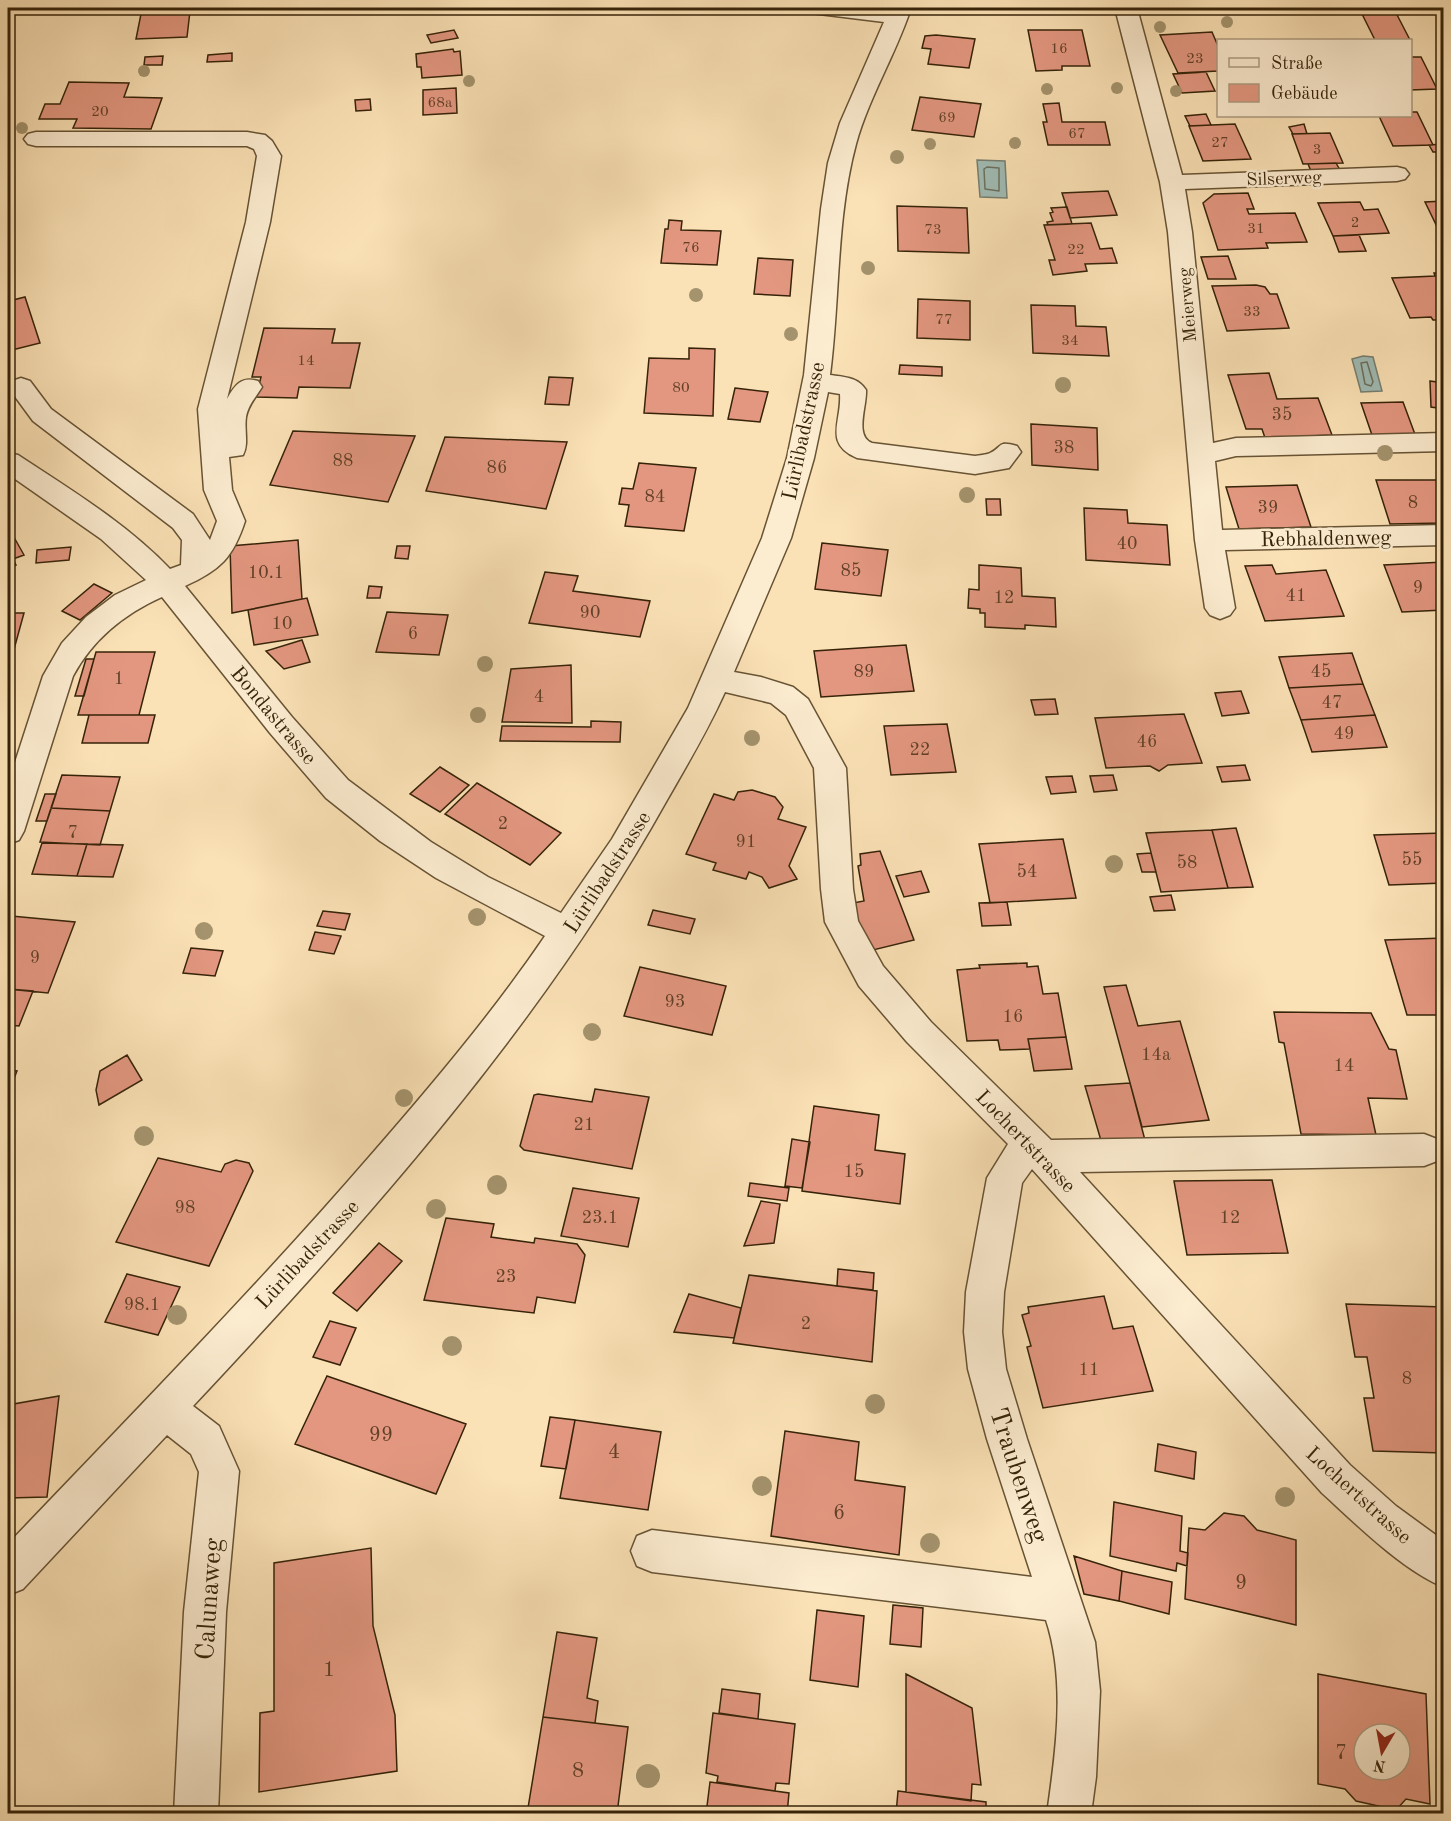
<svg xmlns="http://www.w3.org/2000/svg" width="1451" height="1821" viewBox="0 0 1451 1821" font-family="'Old Standard TT',serif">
<rect width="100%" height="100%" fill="#fbe2b6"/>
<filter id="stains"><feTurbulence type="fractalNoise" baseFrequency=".00333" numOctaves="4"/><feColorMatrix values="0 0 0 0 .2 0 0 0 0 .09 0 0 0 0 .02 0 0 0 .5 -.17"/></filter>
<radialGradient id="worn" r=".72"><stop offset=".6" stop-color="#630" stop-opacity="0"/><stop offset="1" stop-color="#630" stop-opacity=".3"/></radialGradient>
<path fill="#a0bcb5" stroke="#767f70" stroke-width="1.5" d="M977,160L1005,161L1007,198L980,197Z
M1363,356L1373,357L1382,391L1361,392L1352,359Z"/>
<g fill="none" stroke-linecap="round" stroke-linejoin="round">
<path stroke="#6b705f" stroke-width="1.5" d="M987,167L999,168V191L985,189L984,169Z
M1367,362L1373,382L1371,386L1365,384L1361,363Z"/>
</g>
<path fill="#e39780" stroke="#362309" stroke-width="1.5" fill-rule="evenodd" d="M1156,8H1191L1193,11L1158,12Z
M1394,9L1410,40H1375L1360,10Z
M190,11L187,37L136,39L141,14Z
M454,30L458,38L431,43L427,35Z
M1028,30H1082L1090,66H1062V70L1036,71Z
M1212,32L1218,46V71L1178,73L1160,35Z
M936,35L975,39L969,68L928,64L931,49L922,48L925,36Z
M453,49L454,52L460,51L462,75L422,78L421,67H417L416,54Z
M232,53V61L207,62L208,55Z
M163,56L162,65H144L145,57Z
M1410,57H1421L1437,89L1410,90Z
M1206,72L1215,91L1182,93L1173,74Z
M69,82L129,83L124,97L162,98L151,129L73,128L77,119H39L45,104H60Z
M456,88L457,113L423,115V90Z
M920,97L981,104L974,137L912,130Z
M370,99L371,110L356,111L355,100Z
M1059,103L1062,122H1105L1110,145H1048L1043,122H1047L1043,104Z
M1410,112H1417L1433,145L1393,146L1379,116H1410Z
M1206,114L1211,125L1190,126L1185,116Z
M1235,124L1251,159L1203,161L1189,126Z
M1304,124L1307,134H1293L1289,127Z
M1330,133L1343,163L1303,164L1292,134Z
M1444,144V152H1433L1429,145Z
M1336,163L1340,170L1311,171L1308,164Z
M1108,191L1117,215L1070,218L1062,193Z
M1248,193L1254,209H1247L1249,214L1295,213L1307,242L1266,243L1268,248L1218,250L1203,203L1214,194Z
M1444,201V239H1443L1425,202Z
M1360,202L1364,210L1378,209L1389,233L1333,236L1318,203Z
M897,206L967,208L969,253L898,251Z
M1067,207L1072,224L1048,225L1047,222L1053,221L1050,213L1053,212L1051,208Z
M669,220L682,221L681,230L721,231L717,265L661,263L665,229H668Z
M1091,223L1100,249L1112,248L1117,263L1085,264L1087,271L1053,275L1049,260H1055L1044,225Z
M1359,235L1366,251L1339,252L1333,236Z
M1228,256L1236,279H1208L1201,257Z
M758,258L793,260L790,296L754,294Z
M1434,273H1444V320H1433L1431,317L1410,318L1392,278L1435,276Z
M1256,285L1265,287L1270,294H1277L1289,328L1227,331L1212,286Z
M8,296L9,301L25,297L40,343L8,351Z
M918,299L970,301V340L917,338Z
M1031,305L1075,306L1076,326L1106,327L1109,356L1033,353Z
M264,328L335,329L332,343H360L350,388L299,387L297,398L256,397L261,377H252Z
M689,348L715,349L713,416L644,413L649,358L689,359Z
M900,365L942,367V376L899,374Z
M1269,373L1277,399L1318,398L1332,435L1265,438L1262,429H1246L1228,375Z
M549,377L573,378L569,405L545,404Z
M1430,381L1444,383V409L1431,407Z
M735,388L768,392L760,422L728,419Z
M1403,402L1416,437L1373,438L1361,403Z
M1031,424L1097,428L1098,470L1032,465Z
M293,431L415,436L388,502L270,485Z
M445,437L567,442L546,509L426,491Z
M639,463L696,468L684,531L625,526L629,505L619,504L622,488L633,489Z
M1376,480H1444V523L1390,524Z
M1297,485L1311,527L1239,529L1226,487Z
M986,499H1000L1001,515H987Z
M1084,508L1127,510L1128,523L1167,525L1170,565L1086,560Z
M15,539L24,555L13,559L16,565L8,568V542Z
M298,540L302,599L232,613L230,546Z
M822,543L888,550L881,596L815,589Z
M397,546H410L408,559L395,558Z
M71,547L69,560L36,563L37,550Z
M1444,562V610L1402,612L1384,565Z
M979,565L1021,568L1022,596L1055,598L1056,627L1025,625V629L985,627V613H980V609L968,608L969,589L979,590Z
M1272,565L1276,574L1326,570L1344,616L1265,621L1245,566Z
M545,572L578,576L573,591L650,601L640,637L529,623Z
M94,584L112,593L80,620L62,611Z
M369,586L382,587L380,598H367Z
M307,598L318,635L254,645L248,610Z
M387,612L448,615L439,655L376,652Z
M8,613H24L13,653H8Z
M302,640L310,662L284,669L266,651Z
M906,645L914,691L821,697L814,651Z
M96,652H155L139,715H78Z
M1352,653L1363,684L1289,688L1279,657Z
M86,659H94L84,696H75Z
M571,665L572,723L502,722L511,669Z
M1363,684L1375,715L1301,720L1289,688Z
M1241,691L1249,713L1222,716L1215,693Z
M1055,699L1058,714L1035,715L1031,700Z
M1184,714L1202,763L1168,765L1159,771L1150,766L1106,768L1095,718Z
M89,715H155L148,743H82Z
M1375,715L1387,747L1312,752L1301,720Z
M591,721L621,722L620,742L500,741L502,726L591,727Z
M947,724L956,772L891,775L884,726Z
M1245,765L1250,780L1222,782L1217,767Z
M440,767L469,785L440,812L410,794Z
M62,775L120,777L110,811L51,808Z
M1113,775L1117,790L1094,792L1090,776Z
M1072,776L1076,792L1051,794L1046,777Z
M477,783L561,833L530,865L445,814Z
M752,790L775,797L783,807L778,819L806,827L789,866L797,879L769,888L762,877L749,872L746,879L713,870L716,863L686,854L714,794L734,800L738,792Z
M45,794H56L47,821H36Z
M51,808L110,811L100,845L40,842Z
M1236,828L1253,887L1228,888L1212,830Z
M1212,830L1228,888L1161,892L1146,833Z
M1444,833V883L1389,885L1374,835Z
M1063,839L1076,898L990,903L979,844Z
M42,843L87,844L77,876L32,874Z
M87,844L123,845L113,877L77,876Z
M880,851L914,940L869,951L851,913L857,912L853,903L864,901L858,866L861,865L860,854Z
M1151,853L1156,872H1142L1137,854Z
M921,871L929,892L904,897L896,876Z
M1171,895L1175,910L1154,911L1150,897Z
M1007,902L1011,925L982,926L979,903Z
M653,910L695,919L690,934L648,925Z
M323,911L350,914L345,930L317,926Z
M11,916L75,922L48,993L8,989V925Z
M315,932L341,936L334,954L309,950Z
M1444,938V1024H1439L1437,1015H1407L1385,940Z
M191,948L223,951L215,976L183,973Z
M1027,963V967L1038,966L1043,994L1058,993L1066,1037L1028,1039L1030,1049L1000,1050L998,1040L967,1041L957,970L980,968L979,965Z
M640,967L726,986L712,1035L624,1016Z
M1126,985L1138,1026L1180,1021L1209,1120L1142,1127L1104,987Z
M8,989L33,991L19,1026L8,1025Z
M1274,1012L1371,1013L1389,1049L1396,1050L1407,1099L1368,1098L1376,1135L1301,1134L1284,1043L1279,1042Z
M1066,1037L1072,1069L1034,1071L1028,1039Z
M127,1055L142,1080L99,1105L96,1090L100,1071Z
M8,1070L17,1071L8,1094Z
M1130,1083L1146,1144H1102L1085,1086Z
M595,1089L649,1097L632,1169L524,1150L520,1146L534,1095L538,1094L592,1102Z
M814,1106L879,1115L875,1150L905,1154L900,1204L802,1191Z
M792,1139L810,1142L802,1188L785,1186Z
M158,1158L221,1172L225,1164L236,1160L249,1163L253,1171L209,1266L116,1242Z
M1272,1180L1288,1253L1187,1255L1174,1181Z
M750,1183L789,1188L787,1201L748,1196Z
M573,1188L639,1198L628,1247L561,1236Z
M761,1201L780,1204L774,1243L744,1246Z
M446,1218L494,1224L491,1237L534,1243L535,1238L577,1244L585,1255L575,1303L537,1297L534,1313L424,1300Z
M379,1243L402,1261L357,1311L333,1293Z
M838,1269L874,1273L873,1290L837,1286Z
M127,1274L180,1287L158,1335L105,1322Z
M749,1275L877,1291L872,1362L733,1343Z
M689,1294L741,1308L734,1338L674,1332Z
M1104,1296L1113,1329L1133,1326L1153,1391L1043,1408L1027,1347L1031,1346L1022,1315L1029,1313L1028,1307Z
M1346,1304L1444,1307V1453L1373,1451L1364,1398H1374L1367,1357H1355Z
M330,1321L356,1328L340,1365L313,1357Z
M327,1376L466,1424L436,1494L295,1444Z
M59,1396L47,1497L8,1498V1405Z
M550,1417L575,1420L566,1469L541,1466Z
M575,1420L661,1432L648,1510L560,1498Z
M785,1431L859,1442L855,1480L905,1487L899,1555L771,1536Z
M1158,1444L1196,1452L1194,1479L1155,1471Z
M1114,1502L1182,1516L1180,1551L1188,1553L1187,1566L1177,1563L1176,1571L1110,1556Z
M1224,1513L1244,1516L1257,1530L1296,1540V1625L1185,1599L1189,1528L1205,1530Z
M371,1548L373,1626L395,1715L397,1771L259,1792L260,1713L274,1711V1563Z
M1074,1556L1122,1571L1119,1601L1084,1594Z
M1122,1571L1172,1582L1169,1614L1119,1601Z
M893,1605L923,1608L921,1647L890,1644Z
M817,1610L864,1616L858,1687L810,1680Z
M557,1632L597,1638L587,1698L598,1701L595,1723L543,1717Z
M906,1674L972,1708L981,1785L972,1784L971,1801L906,1792Z
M1318,1674L1426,1694L1430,1804L1406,1799L1396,1810L1356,1801L1345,1789L1318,1784ZM1364,1734H1400V1770H1364Z
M722,1689L760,1694L758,1719L719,1713Z
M713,1713L795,1724L789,1784L776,1783L775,1791L717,1782L718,1776L706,1773Z
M543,1717L628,1727L617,1814H527Z
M710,1782L789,1793L787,1814H706Z
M898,1791L986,1802V1814H896Z"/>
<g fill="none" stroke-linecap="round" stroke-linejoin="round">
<defs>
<path id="minor" d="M808,8H911C896,54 869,97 856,144C836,218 840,299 830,375C844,377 858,377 866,390C867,406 854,436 872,443L975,456C979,455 986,455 990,453C1003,447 997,440 1017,446L1021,452L1009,468L975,474L857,458C823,443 842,422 840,394L828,392L814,458L791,538L734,672L761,677L793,687L808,699L846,768L853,889L858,921L883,966L931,1022L1051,1140L1424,1134L1437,1139L1442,1150L1437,1161L1424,1166L1080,1172L1350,1465L1396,1506L1444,1541V1587C1403,1571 1355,1523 1322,1493L1032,1169L1022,1183L1004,1292L1002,1332L1006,1369L1027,1439L1095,1642L1100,1691L1096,1777L1091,1814H1047C1056,1751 1066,1681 1046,1620L652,1572L637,1566L631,1551L637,1536L652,1530L1032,1577L987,1439L968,1369L964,1332L966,1292L987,1178L1008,1144L907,1042L859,986L825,922L821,889L814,768L786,715L771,703L725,692C708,730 687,765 667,800C542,1025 368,1219 193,1406L219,1426L239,1471L226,1612L218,1814H174L184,1612L199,1472L191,1454L167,1435L23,1589L8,1595V1544C130,1416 254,1290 370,1156C431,1086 492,1014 545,936L436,878L380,841L326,798L270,733L162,597C124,614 93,639 73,676L24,831L19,840L8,844V784L43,676L62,643L86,617L115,595L146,580L101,539L8,474V453L18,455C71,490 126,523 170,569L181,565L182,540L173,528L33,421L8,387L12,381L21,378L30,381L51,409L193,514L210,540L217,521L204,490L198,409L246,222L257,156L254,149L247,146H36L28,144L24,139L28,134L36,132H247L265,135L272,141L281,156L270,222L227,399C235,385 241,376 258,381L262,387C256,397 248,405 246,417C244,430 249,444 243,455L229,457L232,490L245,521C233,558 220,570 185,586L292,717L348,780L431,842L488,877L561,913L612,839L688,708L762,538L787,458L804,375L821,209L828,163L840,123L884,22L819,14L811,13Z
M1115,8H1137L1182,175L1397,167L1405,169L1409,174L1405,179L1397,181L1185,189L1192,232L1213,443L1236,438L1444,433V451L1236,456L1215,461L1222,530L1444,525V545L1225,550L1235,608L1230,615L1220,619L1210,615L1205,608L1195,540L1168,232L1160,182Z"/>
</defs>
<use href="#minor" stroke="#675334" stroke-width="3"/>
<use href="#minor" fill="#fcecd0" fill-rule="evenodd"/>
</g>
<g fill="#a4936d">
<circle cx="1227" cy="22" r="6"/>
<circle cx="1160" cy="27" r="6"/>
<circle cx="144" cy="71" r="6"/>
<circle cx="469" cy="81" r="6"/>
<circle cx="1117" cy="88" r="6"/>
<circle cx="1047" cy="89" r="6"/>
<circle cx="1176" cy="91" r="6"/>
<circle cx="22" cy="128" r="6"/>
<circle cx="1015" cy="143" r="6"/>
<circle cx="930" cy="144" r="6"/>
<circle cx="897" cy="157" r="7"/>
<circle cx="868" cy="268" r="7"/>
<circle cx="696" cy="295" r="7"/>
<circle cx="791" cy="334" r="7"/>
<circle cx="1063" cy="385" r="8"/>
<circle cx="1385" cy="453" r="8"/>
<circle cx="967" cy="495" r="8"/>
<circle cx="485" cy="664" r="8"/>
<circle cx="478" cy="715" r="8"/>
<circle cx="752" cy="738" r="8"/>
<circle cx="1114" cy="864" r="9"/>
<circle cx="477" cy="917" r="9"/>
<circle cx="204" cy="931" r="9"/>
<circle cx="592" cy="1032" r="9"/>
<circle cx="404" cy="1098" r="9"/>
<circle cx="144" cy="1136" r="10"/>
<circle cx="497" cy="1185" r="10"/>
<circle cx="436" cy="1209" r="10"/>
<circle cx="177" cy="1315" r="10"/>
<circle cx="452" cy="1346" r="10"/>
<circle cx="875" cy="1404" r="10"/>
<circle cx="762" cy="1486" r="10"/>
<circle cx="1285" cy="1497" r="10"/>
<circle cx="930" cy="1543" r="10"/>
<circle cx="648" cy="1776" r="12"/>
</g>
<g text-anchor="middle" stroke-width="5" stroke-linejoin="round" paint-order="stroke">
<g font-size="15" fill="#614027">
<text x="1059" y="53">16</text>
<text x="1195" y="63">23</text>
<text x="440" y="107">68a</text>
<text x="100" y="116">20</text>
<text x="947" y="122">69</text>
<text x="1077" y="138">67</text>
<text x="1220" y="147">27</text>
<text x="1317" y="154">3</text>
<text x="1355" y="227">2</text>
<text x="1256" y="233">31</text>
<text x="933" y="234">73</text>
<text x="691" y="252">76</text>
<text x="1076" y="254">22</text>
<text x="1252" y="316">33</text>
<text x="944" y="324">77</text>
<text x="1070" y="345">34</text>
<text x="306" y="365">14</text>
<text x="681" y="392">80</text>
</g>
<g font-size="18" fill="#362309" stroke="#fcecd0">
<text transform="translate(1284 178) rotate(-2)" y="6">Silserweg</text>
<text transform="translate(1187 305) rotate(-95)" y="6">Meierweg</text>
</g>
<g font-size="18" fill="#614027">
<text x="1282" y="420">35</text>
<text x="1064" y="453">38</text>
<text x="343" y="466">88</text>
<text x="497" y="473">86</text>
<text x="655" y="502">84</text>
<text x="1413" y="508">8</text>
<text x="1268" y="513">39</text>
<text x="1127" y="549">40</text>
<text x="851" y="576">85</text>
<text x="266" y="578">10.1</text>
<text x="1418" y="593">9</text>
<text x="1296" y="601">41</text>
<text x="1004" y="603">12</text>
<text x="590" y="618">90</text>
<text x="282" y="629">10</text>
<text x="413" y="639">6</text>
<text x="864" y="677">89</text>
<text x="1321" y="677">45</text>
<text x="119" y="684">1</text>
<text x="539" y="702">4</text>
<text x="1332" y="708">47</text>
<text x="1344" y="739">49</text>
<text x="1147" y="747">46</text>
<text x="920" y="755">22</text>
<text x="503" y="829">2</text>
<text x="73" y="838">7</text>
<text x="746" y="847">91</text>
<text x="1412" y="865">55</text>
<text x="1187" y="868">58</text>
<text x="1027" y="877">54</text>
<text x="35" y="963">9</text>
<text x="675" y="1007">93</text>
<text x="1013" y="1022">16</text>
<text x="1156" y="1060">14a</text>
<text x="1344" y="1071">14</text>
<text x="584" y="1130">21</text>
<text x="854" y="1177">15</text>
<text x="185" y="1213">98</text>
<text x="600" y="1223">23.1</text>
<text x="1230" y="1223">12</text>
<text x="506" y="1282">23</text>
<text x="142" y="1310">98.1</text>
<text x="806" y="1329">2</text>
<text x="1089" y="1375">11</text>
<text x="1407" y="1384">8</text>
</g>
<g font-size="21" fill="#362309" stroke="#fcecd0">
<text transform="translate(803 431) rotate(-78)" y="7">Lürlibadstrasse</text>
<text transform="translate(1326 538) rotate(-1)" y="7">Rebhaldenweg</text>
<text transform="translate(274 715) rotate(50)" y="7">Bondastrasse</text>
<text transform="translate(607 872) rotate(-57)" y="7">Lürlibadstrasse</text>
<text transform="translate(1026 1141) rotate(46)" y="7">Lochertstrasse</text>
<text transform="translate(307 1254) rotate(-47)" y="7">Lürlibadstrasse</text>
<text transform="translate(1359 1495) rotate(42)" y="7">Lochertstrasse</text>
</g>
<g font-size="21" fill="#614027">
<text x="381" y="1441">99</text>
<text x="614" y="1458">4</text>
<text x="839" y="1519">6</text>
<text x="1241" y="1589">9</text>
<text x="329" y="1676">1</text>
<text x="1341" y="1759">7</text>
<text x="578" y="1777">8</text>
</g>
<g font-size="26" fill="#362309" stroke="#fcecd0">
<text transform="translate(1020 1475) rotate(72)" y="9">Traubenweg</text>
<text transform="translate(208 1599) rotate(-86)" y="9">Calunaweg</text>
</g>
</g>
<rect width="1451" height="1821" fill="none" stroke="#fbe2b6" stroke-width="30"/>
<rect x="9" y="9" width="1433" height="1803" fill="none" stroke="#362309" stroke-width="3"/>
<rect x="15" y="15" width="1421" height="1791" fill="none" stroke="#362309" stroke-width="1.5"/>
<rect x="1217" y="39" width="195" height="78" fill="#fcecd0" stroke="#ad9c80" stroke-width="1.5"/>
<rect x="1229" y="58" width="30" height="9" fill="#fcecd0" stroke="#ad9c80" stroke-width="1.5"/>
<text x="1271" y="69" font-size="18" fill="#362309">Straße</text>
<rect x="1229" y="84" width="30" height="18" fill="#e39780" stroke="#ad9c80" stroke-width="1.5"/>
<text x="1271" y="99" font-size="18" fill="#362309">Gebäude</text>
<g transform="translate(1382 1752) rotate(190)"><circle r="28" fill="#fcecd0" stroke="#ad9c80" stroke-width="1.5"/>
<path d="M0-4.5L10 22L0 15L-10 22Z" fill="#8f2418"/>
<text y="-9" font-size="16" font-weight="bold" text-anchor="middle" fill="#362309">N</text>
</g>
<rect width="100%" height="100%" filter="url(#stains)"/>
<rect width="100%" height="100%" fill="url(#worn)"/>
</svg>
